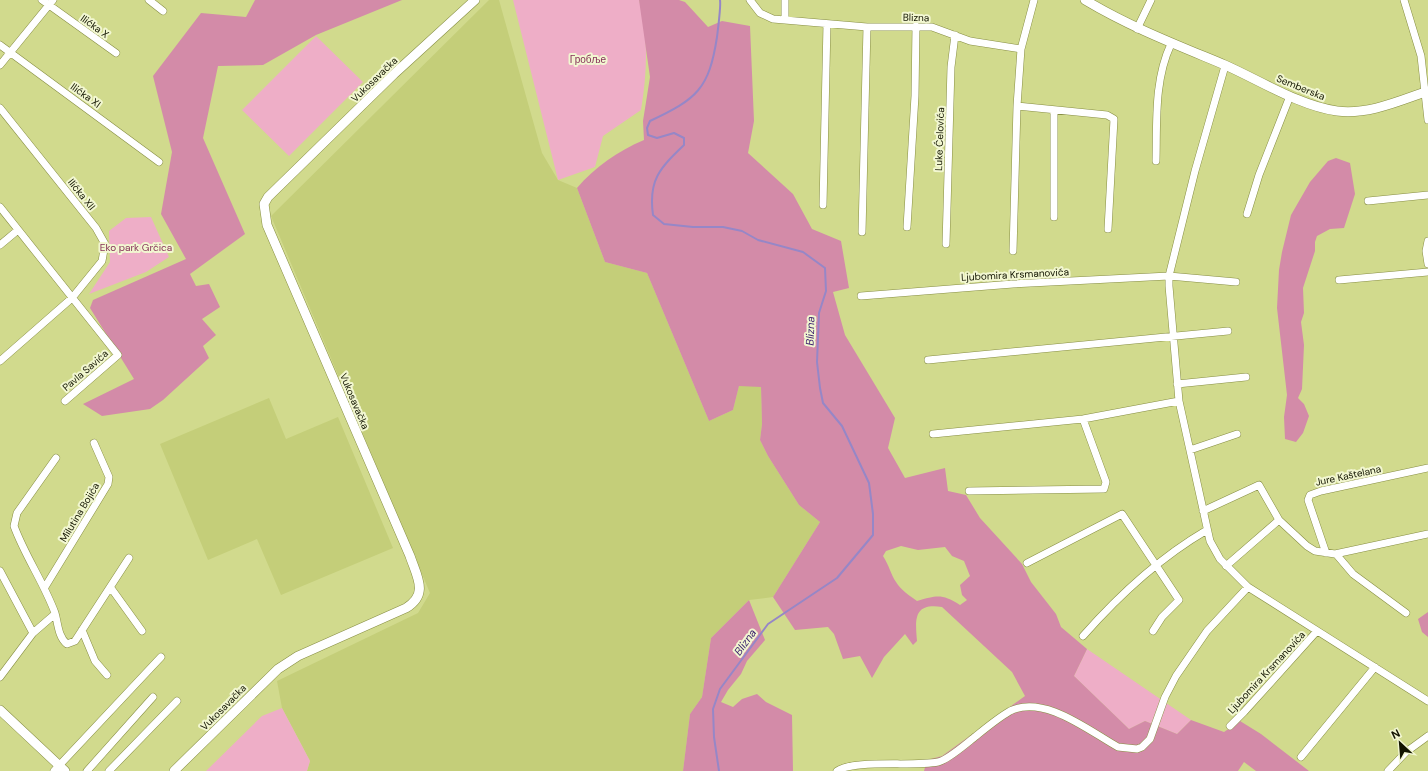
<svg xmlns="http://www.w3.org/2000/svg" width="1428" height="771" viewBox="0 0 1428 771" font-family="'DM Sans',sans-serif">
<rect width="100%" height="100%" fill="#d1da8d"/>
<path fill="#c4ce79" d="M489,0H499L542,153L558,180L577,188L605,262L647,273L709,421L733,410L739,386H761L762,424L760,440L768,456L799,505L820,522L773,597L749,600L711,638L702,697L690,714L683,771H307L310,761L282,708L277,681L418,613L430,593L271,216Z
M269,398L286,439L338,417L393,548L281,595L257,539L208,560L160,444Z"/>
<path fill="#eeaec7" d="M513,0H639C649,36 647,73 641,110L603,136L595,167L558,180Z
M316,36L363,82L289,156L242,110Z
M151,217L169,257L146,272L89,294L110,262L109,231L126,218Z
M1087,649L1191,720L1177,734L1145,721L1129,729L1074,676Z
M282,708L310,761L307,771H206L262,716Z"/>
<path fill="#d38ba8" fill-rule="evenodd" d="M255,0H402L316,35L263,65L218,66L203,138L245,234L190,274L196,286L209,284L220,307L202,319L216,335L203,346L209,358L163,400L150,409L102,416L83,404L134,379L90,308L93,300L186,259L161,214L172,152L153,76L201,13L246,17Z
M639,0H679L685,2L708,27L722,21L750,26L754,121L748,153L793,194L812,229L841,241L849,288L833,292L845,335L895,418L888,448L905,478L945,468L948,491L966,495L980,518L1022,564L1031,582L1056,614L1061,627L1087,649L1074,676L1129,729L1145,721L1177,734L1191,720L1224,732L1240,721L1261,734L1309,771H1256L1244,762L1238,771H924L927,760L942,756L1025,696L1012,672L942,607C914,603 915,618 917,641L913,645L905,634L884,657L872,678L860,656L843,659L834,634L828,627L795,630L773,597L820,522L799,505L768,456L760,440L762,424L761,387L739,386L733,410L709,421L647,273L605,262L577,188C595,167 618,151 644,140L643,121L650,77ZM901,546L918,550L945,547L952,556L964,561L970,576L960,585L962,595L967,600L960,605C942,594 938,595 917,601C910,596 901,590 896,582C891,575 889,565 883,556L886,551Z
M1336,158L1350,163L1355,194L1344,228L1330,229L1317,236L1315,242V251L1303,288L1304,313L1301,322L1304,345L1302,389L1298,398L1304,404L1309,416L1303,433L1296,442L1285,439L1284,417L1287,395L1277,308L1279,270L1282,252L1291,215L1310,182L1328,161Z
M749,600L765,640L747,661L741,674L728,690L721,702L733,707L742,699L757,694L766,702L792,715L793,771H683L690,714L702,697L711,638Z
M1428,612V637L1422,632L1418,619Z"/>
<g fill="none" stroke-linecap="round" stroke-linejoin="round">
<path stroke="#9687c7" stroke-width="2" d="M719,771L714,737L713,709L720,689L768,624L837,578L873,535V514L869,483L842,426L823,403L820,388L817,362L819,313L826,291L825,268L803,252L758,240L742,231L723,227H693L664,224L653,215C648,180 660,168 684,145V138L674,133L657,138L648,135L647,128L650,121C697,99 709,89 717,37C718,29 721,6 720,0"/>
<defs>
<path id="street" d="M42,0L116,53
M149,0L163,11
M750,0L760,13L773,19L867,27H932L970,41L1021,49
M1404,0L1421,56L1428,120
M785,20V0
M1137,29L1151,0
M0,45L159,162
M0,65L53,0
M1225,66L1195,171L1169,276V286L1179,401L1210,541L1220,559L1248,587L1428,701
M1017,106L1107,115L1114,119L1108,229
M0,108L96,228L105,244L102,261L72,298L0,361
M1156,161C1157,122 1154,80 1171,44
M1368,201L1428,195
M823,205L827,24
M0,207L118,355L65,401
M1247,214L1259,175L1290,96
M1054,217V110
M907,227L915,96L916,26
M862,232L867,27
M1428,241L1426,251L1428,264
M946,244L951,67L955,35
M0,245L18,230
M1013,251L1017,106L1021,49L1034,0
M1339,280L1428,272
M861,296L1013,284L1169,276L1236,282
M928,360L1228,331
M1177,384L1246,377
M933,434L1083,419L1179,401
M1190,450L1237,434
M56,458L17,513L14,526C25,556 44,583 55,613C58,623 58,637 67,644L75,641L129,558
M969,491L1104,489L1106,482L1083,419
M1203,511L1259,485L1279,520
M1326,553L1308,500L1310,495L1321,491L1428,468
M1336,554L1353,574L1406,613
M1027,563L1122,514L1179,600L1162,617L1153,631
M1226,566L1279,520L1307,546L1315,551L1335,554L1428,534
M0,571L33,633
M45,587L108,484L109,477L94,443
M111,588L142,631
M82,630L95,661L107,675
M1083,636C1120,594 1159,558 1207,530
M0,677L33,633L55,614
M1230,726L1244,712L1317,631
M1301,757L1375,667
M54,771L161,657
M87,771L153,697
M109,771L177,701
M837,771C854,759 913,767 938,762C948,760 967,743 976,736C987,727 998,718 1010,711C1044,694 1089,731 1118,747L1137,749L1142,747L1150,739L1165,697L1176,676L1207,631L1248,587
M1388,771L1406,752L1428,736"/>
<path id="secondary" d="M1085,0C1130,27 1177,45 1225,65C1259,80 1300,106 1337,111C1368,115 1399,101 1428,91
M0,710L65,771
M174,771L278,669L298,656L406,608C429,594 417,577 410,556L267,225L264,204L268,197L394,74L475,0"/>
</defs>
<use href="#street" stroke="#878e43" stroke-width="8"/>
<use href="#secondary" stroke="#878e43" stroke-width="10"/>
<use href="#street" stroke="#fff" stroke-width="7"/>
<use href="#secondary" stroke="#fff" stroke-width="9"/>
</g>
<g text-anchor="middle" stroke-width="4" stroke-linejoin="round" paint-order="stroke">
<g font-size="10" fill="#121400" stroke="#f2f7d1">
<text transform="translate(916 17) rotate(1)" y="4">Blizna</text>
<text transform="translate(95 26) rotate(36)" y="4">Ilićka X</text>
<text transform="translate(374 79) rotate(-44)" y="4">Vukosavačka</text>
<text transform="translate(1301 87) rotate(22)" y="4">Semberska</text>
<text transform="translate(86 95) rotate(36)" y="4">Ilićka XI</text>
<text transform="translate(939 139) rotate(-88)" y="4">Luke Ćelovića</text>
<text transform="translate(82 194) rotate(51)" y="4">Ilićka XII</text>
<text transform="translate(1015 274) rotate(-3)" y="4">Ljubomira Krsmanovića</text>
<text transform="translate(85 370) rotate(-41)" y="4">Pavla Savića</text>
<text transform="translate(355 401) rotate(67)" y="4">Vukosavačka</text>
<text transform="translate(1348 475) rotate(-12)" y="4">Jure Kaštelana</text>
<text transform="translate(79 512) rotate(-59)" y="4">Milutina Bojića</text>
<text transform="translate(1266 672) rotate(-47)" y="4">Ljubomira Krsmanovića</text>
<text transform="translate(223 707) rotate(-45)" y="4">Vukosavačka</text>
</g>
<g font-size="10" fill="#853058" stroke="#f2f7d1">
<text x="588" y="63">Гробље</text>
<text x="136" y="251">Eko park Grčica</text>
</g>
<g font-size="11" font-style="italic" fill="#3c226e" stroke="#f2f7d1">
<text transform="translate(810 331) rotate(-88)" y="4">Blizna</text>
<text transform="translate(745 642) rotate(-54)" y="4">Blizna</text>
</g>
</g>
<g transform="translate(1400 743) rotate(334)" stroke="#f2f7d1" stroke-width="3" paint-order="stroke">
<path d="M0-3L7 15L0 10L-7 15Z" fill="#121400"/>
<text y="-6" font-size="11" font-weight="bold" text-anchor="middle" fill="#121400">N</text>
</g>
</svg>
